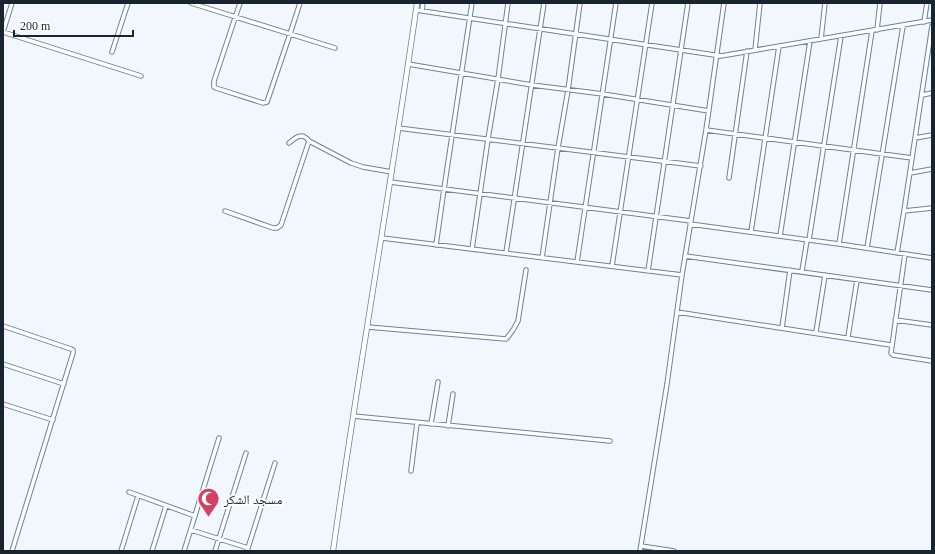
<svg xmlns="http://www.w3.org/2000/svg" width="935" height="554" viewBox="0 0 935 554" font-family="'Times New Roman','Noto Naskh Arabic',serif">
<rect width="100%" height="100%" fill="#f1f7fc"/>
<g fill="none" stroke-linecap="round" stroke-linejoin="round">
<defs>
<path id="minor" d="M191,3L335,48
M240,3L214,81V87L216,88L263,103L267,102L290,34L300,3
M416,10L721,56L932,20
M422,11L423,3
M924,22L927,3
M877,30L880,3
M3,32L141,76
M3,32L12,3
M821,39L825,3
M755,50L760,3
M112,52L128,3
M408,64L532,85L603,94L709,111
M922,95L932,93
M398,128L701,166
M706,130L912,158
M915,138L932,135
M289,143C296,137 302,132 309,141L351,163L363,167L392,172
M910,173L932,169
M729,178L747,51
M390,182L691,221
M225,211L273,228H277L281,225L309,141
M904,211L932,208
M690,224L839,244L932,258
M751,232L779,46
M780,236L810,41
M382,238L682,275
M809,240L841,36
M839,244L872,31
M436,245L444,189L472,3
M867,248L903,26
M472,249L488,139L498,79L508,3
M506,253L544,3
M897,253L904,211L932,26
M905,254L891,353L893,355L932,361
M685,256L932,290
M542,258L558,148L568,90L580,3
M577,262L616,3
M612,266L652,3
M648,271L688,3
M802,271L807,240
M677,312L891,345
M895,320L932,325
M3,326L71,349L73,350V353L12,551
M368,327L506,339L507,338L513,330L518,321L526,270
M782,328L790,270
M816,332L825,275
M848,337L857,280
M3,364L64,384
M3,404L53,420
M353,416L610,441
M431,424L438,382
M448,426L453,394
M411,471L417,423
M129,492L195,516
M191,530L248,548
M641,546L674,551
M121,551L138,496
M152,551L166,506
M184,551L219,438
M215,551L246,453
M247,551L275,463
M640,551L667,384L682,275L706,130L724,3"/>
<path id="tertiary" d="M333,551C359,368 391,186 417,3"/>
</defs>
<use href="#minor" stroke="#678499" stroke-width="5.5"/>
<use href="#tertiary" stroke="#678499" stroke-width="6"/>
<use href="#minor" stroke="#fff" stroke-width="3.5"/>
<use href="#tertiary" stroke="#fff" stroke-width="4.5"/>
</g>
<defs>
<symbol id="mosque-pin" viewBox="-11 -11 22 30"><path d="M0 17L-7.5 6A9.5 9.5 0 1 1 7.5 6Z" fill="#d14266" stroke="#fff"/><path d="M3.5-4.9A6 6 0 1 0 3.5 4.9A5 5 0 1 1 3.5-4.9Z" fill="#fff"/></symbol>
</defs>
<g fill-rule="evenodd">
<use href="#mosque-pin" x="196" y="486" width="25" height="34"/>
</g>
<g text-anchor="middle" stroke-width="4" stroke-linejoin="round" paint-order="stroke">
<g font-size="13" fill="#19252e" stroke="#fff" text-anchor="start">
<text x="224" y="504">مسجد الشكر</text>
</g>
</g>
<rect width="935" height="554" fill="none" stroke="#19252e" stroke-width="8"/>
<path d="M14 30v6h119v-6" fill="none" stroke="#19252e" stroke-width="2"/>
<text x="20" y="30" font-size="12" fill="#19252e" stroke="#ffffff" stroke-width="3" paint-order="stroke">200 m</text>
</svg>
